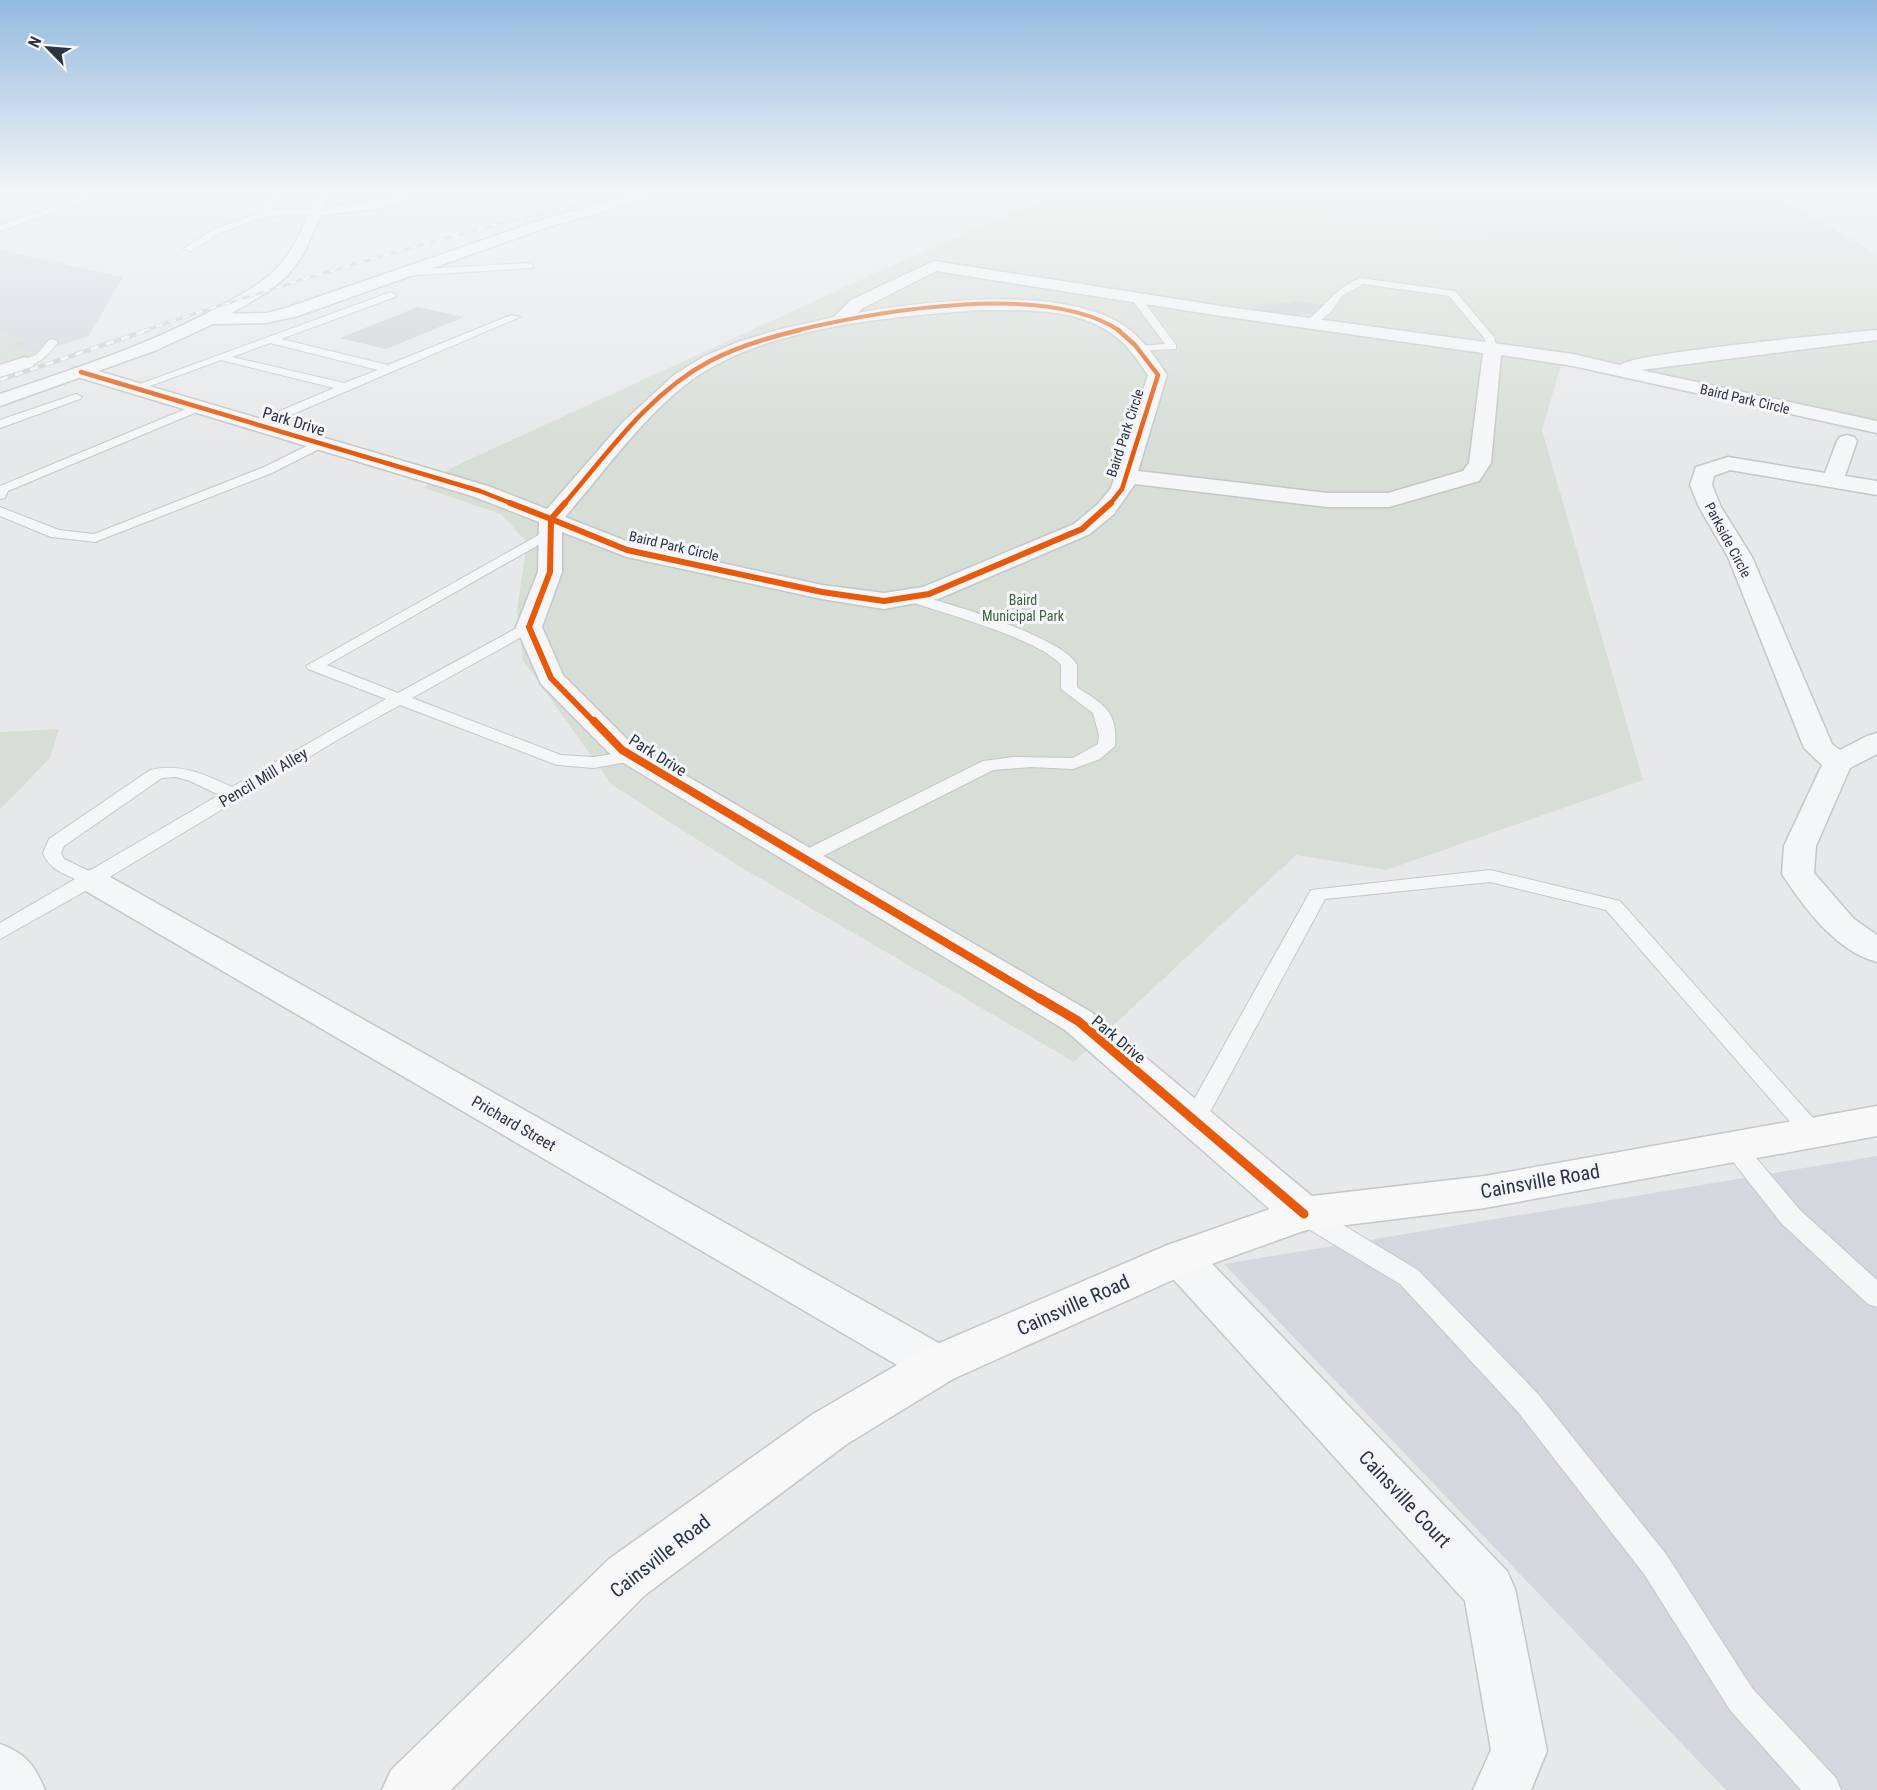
<svg xmlns="http://www.w3.org/2000/svg" width="1877" height="1790" viewBox="0 0 1877 1790" font-family="'Roboto Condensed',sans-serif">
<rect width="100%" height="100%" fill="#e6e8ea"/>
<path fill="#d4d7dd" d="M1160,193H1772L1873,252L1831,250L1545,248Z
M0,250L123,277L89,336L0,365Z
M1877,1156V1790H1726L1224,1264Z"/>
<path fill="#d6ded6" d="M1058,193H1160L1546,248L1831,250L1877,253V421L1564,355L1542,430L1643,780L1386,870L1296,855L1074,1062L734,863L612,785L523,660L517,610L527,542L501,514L424,488L451,468L882,270Z
M0,332L26,339L11,345L37,353L0,365Z
M59,729L50,758L0,809V732Z"/>
<path fill="#ced0d2" d="M1294,300L1327,306L1321,312L1271,318L1248,314L1259,304L1290,303Z
M418,307L464,317L386,349L340,338Z"/>
<g fill="none" stroke-linecap="round" stroke-linejoin="round">
<defs>
<path id="service" d="M95,193H108L0,231V225Z
M274,193H284L271,203V210L316,209L320,212L316,215L267,216L220,233L191,251L183,249L214,229L262,212L263,202Z
M529,263L534,266L532,268L405,276L400,273L405,270Z
M1361,278L1455,291L1494,337L1497,350L1492,353L1488,352L1485,339L1449,296L1363,284L1342,296L1331,312L1313,326H1305V322C1325,307 1337,286 1361,278Z
M391,292L396,295L395,297L281,339L388,365L511,315L520,317L258,429L252,425L254,422L334,388L221,360L139,390H131L129,388ZM270,343L378,370L344,383L232,357Z
M1135,294L1139,295L1176,345V349L1135,351L1134,349L1139,346L1165,344L1130,297Z
M53,339L58,342C49,354 37,368 21,365V361L37,354L49,340Z
M76,394L82,397L80,399L0,428V420Z
M200,403L204,405V409L8,491L5,498L0,499V486Z
M321,439L325,440V446L272,473L95,542L51,537L0,516V507L59,530L94,534L264,467Z
M551,528L556,529L558,532L556,535L327,665L398,693L524,624H534L537,627L534,630L412,698L561,755L594,757L631,751L637,752L640,756L637,760L594,768L557,765L400,705L339,739L98,884L0,939V923L75,879C60,872 49,868 43,853L49,839L150,770C181,763 204,774 232,787L386,699L308,669L306,666ZM176,777L190,781L219,795L89,871L64,859L61,853L64,846L162,778Z
M909,593C942,601 1064,637 1077,665V687C1103,705 1118,710 1115,746L1100,759L1073,769L1031,767L993,770L811,862H797L795,858L797,854L983,761L1014,757L1073,758L1098,744L1099,735L1093,713L1061,689V665C1040,639 940,612 904,600L902,597L904,594Z
M1490,870L1620,901L1821,1127L1825,1133L1821,1139L1813,1142L1805,1139L1606,910L1490,882L1325,899L1202,1127L1194,1130L1186,1127L1182,1121L1311,890Z
M1734,1138L1742,1141L1800,1210L1877,1280V1307L1868,1304L1782,1224L1726,1153L1722,1147L1726,1141Z
M1304,1204L1313,1207L1418,1270L1538,1394L1666,1554L1752,1688L1836,1778L1841,1790H1801L1730,1710L1644,1574L1518,1412L1400,1284L1295,1221L1292,1214L1295,1207Z"/>
<path id="minor" d="M400,193H422L420,196L383,208L316,216L309,212L316,208L381,200Z
M638,193H662L660,196L548,227L298,316L267,323L211,324L205,323L202,319L205,315L211,314L267,313L286,308L538,221Z
M934,261L1221,306L1573,354L1620,365C1632,353 1844,333 1877,330V340L1641,370L1877,421V433L1573,366L1501,355L1491,463L1479,481L1389,507H1327L1135,484L1114,514L1090,534L938,599L884,609L822,599L627,557L562,532V572L542,627L563,675L632,744L1091,1012L1319,1202L1325,1214L1319,1226L1304,1231L1289,1226L1065,1030L612,756L541,684L516,627L538,572L539,522L472,496L74,376L72,372L74,368H88L488,486L547,509L622,423L674,375L703,357L738,342L777,330L834,317L851,300ZM936,271L1221,316L1483,353L1469,463L1463,471L1388,493H1327L1138,471L1167,375C1156,358 1143,339 1126,327C1065,284 928,301 857,313L863,308ZM979,310C1023,310 1078,307 1115,336C1129,346 1138,361 1148,375L1111,488L1098,504L1074,524L923,587L884,593L822,585L634,544L565,517C604,472 639,422 685,385C758,327 889,317 979,310Z
M25,357L32,359L34,363L32,367L0,377V365Z
M1847,435L1854,437L1857,441L1845,476L1877,481V495L1730,470L1714,476L1712,485L1721,507L1752,557L1832,744L1840,750L1867,736L1877,733V754L1850,768L1816,846L1814,873L1854,919L1877,935V962C1836,951 1804,908 1782,874L1784,846L1822,765L1804,748L1728,557L1699,507L1690,485L1696,467L1728,457L1825,473L1837,441L1840,437Z
M91,870L103,873L953,1351L960,1365L953,1379L937,1385L921,1379L79,887L75,880L79,873Z
M1180,1241L1195,1246L1507,1571L1515,1589L1547,1751L1531,1790H1473L1491,1750L1465,1601L1165,1270L1159,1258L1165,1246Z
M0,1744C26,1754 34,1764 45,1790H0Z"/>
<path id="tertiary" d="M317,193H331L303,255L287,276L266,293L215,323L157,350L0,406V394C76,368 152,344 222,305C240,295 260,285 275,270C296,249 306,220 317,193Z"/>
<path id="secondary" d="M1877,1106V1136L1485,1208L1306,1230L1195,1270L953,1379L847,1444L645,1595L451,1790H382L391,1770L609,1559L813,1414L921,1351L1165,1246L1304,1197L1485,1176Z"/>
</defs>
<use href="#service" stroke="#c4c6c8" stroke-width="2"/>
<use href="#minor" stroke="#c4c6c8" stroke-width="3"/>
<use href="#tertiary" stroke="#c4c6c8" stroke-width="3"/>
<use href="#secondary" stroke="#c4c6c8" stroke-width="3"/>
<use href="#service" fill="#f5f6f7" fill-rule="evenodd"/>
<use href="#minor" fill="#f5f6f7" fill-rule="evenodd"/>
<use href="#tertiary" fill="#f5f6f7" fill-rule="evenodd"/>
<use href="#secondary" fill="#f8f8f8" fill-rule="evenodd"/>
<defs>
<path id="rail-far1" d="M143,331C303,277 465,229 630,193"/>
<path id="rail" d="M0,380L148,330"/>
</defs>
<use href="#rail-far1" stroke="#cfd0d2" stroke-width="3"/>
<use href="#rail" stroke="#cfd0d2" stroke-width="4.5"/>
<use href="#rail-far1" stroke="#f4f6f9" stroke-width="2" stroke-dasharray="7" stroke-linecap="butt"/>
<use href="#rail" stroke="#f4f6f9" stroke-width="3" stroke-dasharray="8" stroke-linecap="butt"/>
<defs>
<path id="cycleway-far4" d="M794,331C878,311 1046,281 1120,331"/>
<path id="cycleway-far3" d="M81,372L480,491L513,504
M564,504C608,453 649,393 710,361C738,346 770,337 800,330
M1110,504L1122,489L1158,375L1135,345L1118,330"/>
<path id="cycleway-far2" d="M510,503L551,519L550,572L529,627L551,678L595,723
M565,503L551,519L627,550L822,592L884,601L929,594L1082,529L1111,503"/>
<path id="cycleway-far1" d="M594,721L622,750L1042,1000"/>
<path id="cycleway" d="M1039,998L1078,1021L1304,1214"/>
</defs>
<use href="#cycleway-far4" stroke="#f4f6f9" stroke-width="5"/>
<use href="#cycleway-far3" stroke="#f4f6f9" stroke-width="7"/>
<use href="#cycleway-far2" stroke="#f4f6f9" stroke-width="9"/>
<use href="#cycleway-far1" stroke="#f4f6f9" stroke-width="11"/>
<use href="#cycleway" stroke="#f4f6f9" stroke-width="13"/>
<use href="#cycleway-far4" stroke="#e8590c" stroke-width="4"/>
<use href="#cycleway-far3" stroke="#e8590c" stroke-width="4.5"/>
<use href="#cycleway-far2" stroke="#e8590c" stroke-width="6"/>
<use href="#cycleway-far1" stroke="#e8590c" stroke-width="8"/>
<use href="#cycleway" stroke="#e8590c" stroke-width="9"/>
</g>
<linearGradient id="sky" x2="0" y2="1"><stop stop-color="#94bae0"/><stop offset="0.43" stop-color="#f4f5f6"/><stop offset="1" stop-color="#f4f5f6" stop-opacity="0"/></linearGradient>
<rect width="1877" height="444" fill="url(#sky)"/>
<g text-anchor="middle" stroke-width="6" stroke-linejoin="round" paint-order="stroke">
<g font-size="14" fill="#2c3444" stroke="#f4f6f9">
<text transform="translate(1745 399) rotate(13)" y="5">Baird Park Circle</text>
<text transform="translate(1125 433) rotate(-72)" y="5">Baird Park Circle</text>
<text transform="translate(1728 540) rotate(62)" y="5">Parkside Circle</text>
<text transform="translate(674 546) rotate(13)" y="5">Baird Park Circle</text>
</g>
<g font-size="14" fill="#3f5f3a" stroke="#f4f6f9">
<text x="1023" y="605">Baird<tspan x="1023" dy="16">Municipal Park</tspan></text>
</g>
<g font-size="16" fill="#2c3444" stroke="#f4f6f9">
<text transform="translate(294 421) rotate(17)" y="6">Park Drive</text>
<text transform="translate(658 755) rotate(32)" y="6">Park Drive</text>
<text transform="translate(263 777) rotate(-31)" y="6">Pencil Mill Alley</text>
<text transform="translate(1119 1039) rotate(40)" y="6">Park Drive</text>
<text transform="translate(514 1123) rotate(30)" y="6">Prichard Street</text>
</g>
<g font-size="20" fill="#2c3444" stroke="#f4f6f9">
<text transform="translate(1540 1181) rotate(-10)" y="7">Cainsville Road</text>
<text transform="translate(1073 1305) rotate(-24)" y="7">Cainsville Road</text>
<text transform="translate(1405 1499) rotate(47)" y="7">Cainsville Court</text>
<text transform="translate(660 1556) rotate(-38)" y="7">Cainsville Road</text>
</g>
</g>
<g transform="translate(48 48) rotate(295)" stroke="#f4f6f9" stroke-width="4.5" paint-order="stroke">
<path d="M0-4.5L10 22L0 15L-10 22Z" fill="#2c3444"/>
<text y="-9" font-size="16" font-weight="bold" text-anchor="middle" fill="#2c3444">N</text>
</g>
</svg>
